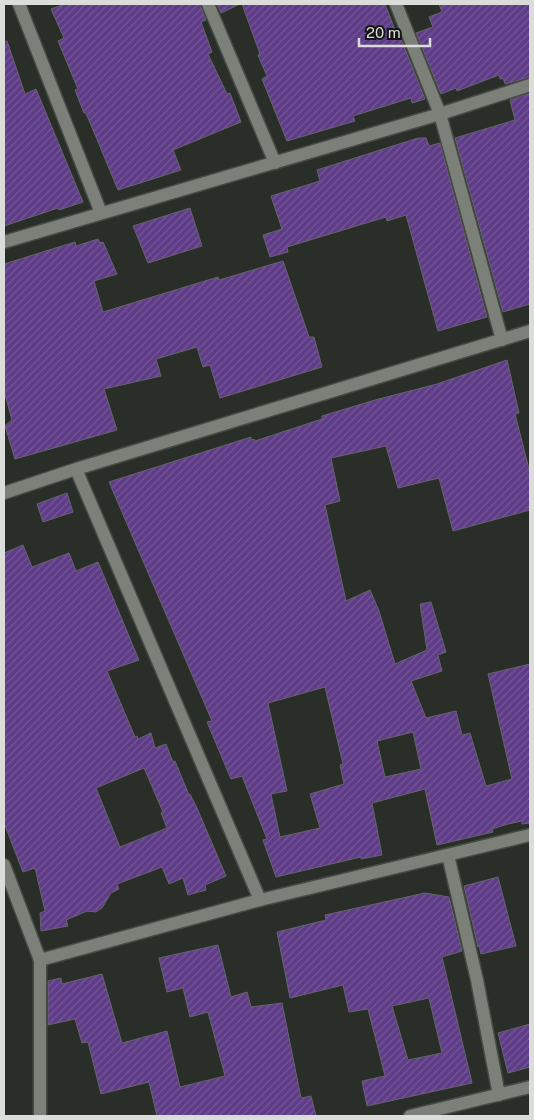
<svg xmlns="http://www.w3.org/2000/svg" width="534" height="1120" viewBox="0 0 534 1120" font-family="'Public Sans',sans-serif">
<defs>
<pattern id="building-hatch" width="6" height="6" patternUnits="userSpaceOnUse" patternTransform="scale(1.25)"><rect width="6" height="6" fill="#5f3c88"/><path d="M-1 1l2-2M0 6l6-6M5 7l2-2" fill="none" stroke="#755898"/></pattern>
</defs>
<rect width="100%" height="100%" fill="#292e28"/>
<path fill="url(#building-hatch)" stroke="#67646b" fill-rule="evenodd" d="M65,4H200L206,20L201,22L212,52L208,54L227,94L230,93L241,122L173,150L181,170L118,190L86,113H84L75,90L78,89L58,41L64,38L51,9Z
M217,4H240L221,13Z
M242,4H385L399,40L401,39L425,99L412,103L411,98L353,116L355,121L287,141L262,79L267,76L258,55L260,54Z
M439,4H530V77L505,84L503,78L500,79L499,75L457,91L456,88L441,94L416,33L433,27L429,17L442,12Z
M7,41L25,94L36,89L83,202L59,210L58,208L4,226V42Z
M530,93V304L503,312L455,138L515,120L510,100Z
M418,138H426L429,146L440,143L487,317L438,331L406,215L387,221L386,217L287,247L288,252L270,257L263,235L282,229L271,196L320,181L317,170Z
M190,208L202,246L148,263L133,226Z
M98,239L100,243L103,242L117,274L94,281L103,312L218,277L219,280L283,261L309,337H314L322,367L220,398L210,365L203,367L197,347L156,359L161,376L104,389L117,430L15,459L5,426L12,420L4,391V264L75,242L76,246Z
M507,360L519,413L515,414L530,473V510L453,531L439,478L398,488L386,446L331,458L340,501L325,505L346,601L370,590L379,611L395,664L427,650L420,604L431,602L446,652L438,655L442,671L411,681L426,718L456,711L462,735L470,733L486,786L512,779L488,674L530,664V823L522,824V821L508,824L492,829L493,832L437,845L425,789L372,803L382,855L361,859V857L276,877L263,840L267,839L242,776L231,779L207,722L212,721L109,482L251,437V440L254,439L255,441L322,419V416L375,400L437,384ZM325,687L343,764L340,765L344,784L310,794L320,828L280,837L271,794L287,791L268,703ZM413,732L421,769L385,777L377,741Z
M67,493L73,512L43,522L37,504Z
M23,545L32,567L69,553L76,571L98,562L139,660L107,671L135,737L137,736L138,739L151,733L155,748L166,744L173,762L175,761L189,795L190,794L197,808L226,876L205,885L206,890L188,895L183,878L169,884L162,867L117,884L119,889L111,893L102,908L96,912L87,911L66,920L68,926L41,931L40,913L45,911L35,868L23,872L4,823V553ZM144,768L163,812L161,813L167,828L120,847L96,788Z
M498,877L516,946L481,954L479,946L478,947L464,886Z
M425,893L449,897L462,951L442,957L472,1083L367,1106L362,1081L385,1076L368,1009L349,1012L343,985L290,998L277,932L326,920L325,915ZM429,998L442,1053L408,1060L392,1006Z
M218,945L231,997L247,992L251,1007L282,1003L301,1098L311,1096L316,1116H157L149,1082L101,1094L88,1042L82,1043L75,1019L48,1025V981L61,978L62,984L102,974L122,1043L167,1031L180,1087L225,1076L208,1012L190,1017L183,988L167,992L159,958Z
M530,1024V1067L508,1073L498,1033Z"/>
<g fill="none" stroke-linecap="round" stroke-linejoin="round">
<defs>
<path id="street" d="M19,4L101,213
M208,4L275,163
M396,4L440,114L502,340
M4,242L440,114L530,85
M76,469L260,900
M4,493L76,469L530,331
M448,855L477,980L499,1095
M4,865L40,960V1116
M40,960L260,900L530,835
M410,1116L530,1087"/>
</defs>
<use href="#street" stroke="#464a45" stroke-width="15"/>
<use href="#street" stroke="#7b8079" stroke-width="12"/>
</g>
<rect width="534" height="1120" fill="none" stroke="#daddd9" stroke-width="10"/>
<path d="M359 38v8h71v-8" fill="none" stroke="#daddd9" stroke-width="2.5"/>
<text x="366" y="38" font-size="15" fill="#daddd9" stroke="#131513" stroke-width="4" paint-order="stroke">20 m</text>
</svg>
